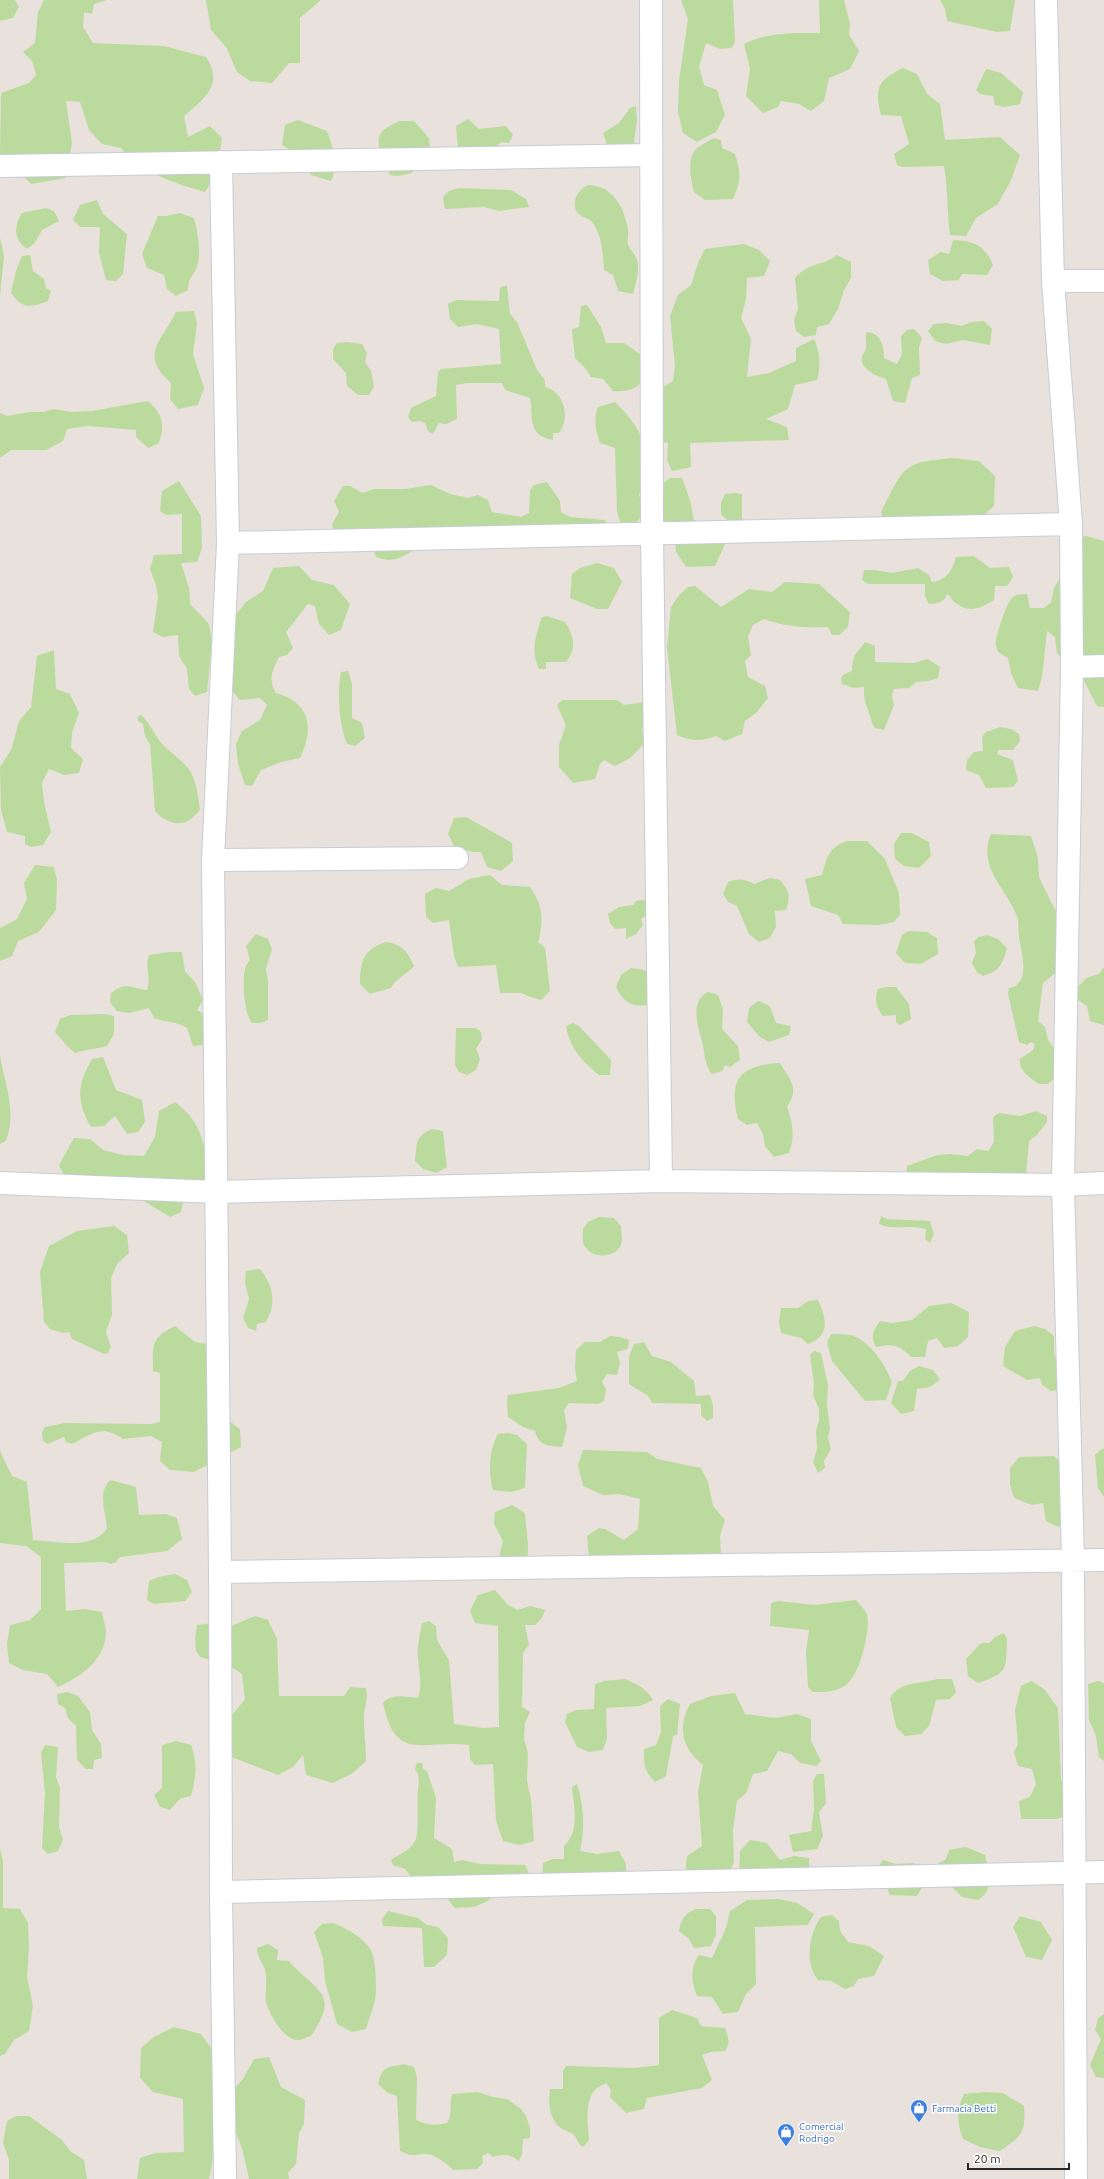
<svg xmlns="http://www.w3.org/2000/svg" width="1104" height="2179" viewBox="0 0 1104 2179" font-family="Ubuntu,sans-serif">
<rect width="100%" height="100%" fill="#e9e2dc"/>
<path fill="#bbda9e" d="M0,0H15L19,7L13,18L0,21Z
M44,0H107L94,4L92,14L84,12L83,27L93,43L164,46L206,57C224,85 205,98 184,116L188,137L210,126L222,138L216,174L205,192C177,184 138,172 121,148L102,144L89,130L80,102L66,101L72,143L66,178L31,184L0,153L1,93L29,83L36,75L32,61L23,52L35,43L38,12Z
M206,0H321L300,18V63H289L272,83L250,81L237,72L226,47L211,30Z
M681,0H733L735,42L732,48L720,49L706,43L699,67L704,85L717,90L725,115L716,132L697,142L683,133L678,112L679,81L688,19Z
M819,0H844L850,24L849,35L859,51L850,69L829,78L824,101L811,111L799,104L781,101L778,107L763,113L746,96L750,69L744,44C768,32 794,33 820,33Z
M940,0H1015L1010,31L997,32L947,21L945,9Z
M903,68L917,74L927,94L940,104L945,140L1000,137L1020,155L1011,180L998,204L976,218L966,236L950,235C947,212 948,189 944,166L902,167L897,165L894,154L909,144L901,116L881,115C874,88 878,80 903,68Z
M986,69L1001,73L1023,92L1020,104L1004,107L995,105L993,96L980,94L976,90Z
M636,106L637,120L633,151L608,147L603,133L619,123L630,108Z
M468,119L479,129L506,126L513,135L509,143L501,142L490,153L458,148L456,126Z
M298,120L327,131C333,149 339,163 331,181L311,175L304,158L282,145L285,125Z
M399,121H414L429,138L430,147L412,173L398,176L390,175C386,165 373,144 381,133C384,128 394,124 399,121Z
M714,138L721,140L722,148L735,154C741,172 741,182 733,199L705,200L694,192C691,179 686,158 697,148C702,144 709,141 714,138Z
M589,185C612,186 624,206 628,229C629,234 627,239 628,244C629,249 634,253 636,257C641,269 636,282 633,294L618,291L613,275L604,270C603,255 602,234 592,222C589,218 583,218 579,214C569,205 578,188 589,185Z
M459,188L511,190L526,199L529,207L499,211L484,207L445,209L443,197L449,191Z
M97,200L103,214L127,234L123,274L116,281L106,280L99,253L100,227H80L73,220L80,205Z
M46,208L54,211L59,221L42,230L34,244L27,249C13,240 14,225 22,213Z
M180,213L194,218C198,233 202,255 196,269C191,280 189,276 188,290L176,296L167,289L164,275L147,268L142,254L158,216H166Z
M0,238L4,256L0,297Z
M953,240C974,241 985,245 993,265L987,275L962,274L959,280L943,281L930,274L928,260L941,252L949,254Z
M744,244L759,250L770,261L764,276L747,278L746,299L741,318L751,339L747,377L769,373L796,361V348L814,339C820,351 821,367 817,380L795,385L788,409L766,419L787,427L789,440L690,443L691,467L672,471L667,460L668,443L652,440L650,395L673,381L675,366L670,316L678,295L691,285L698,263L705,249Z
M30,255L33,271L44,279L46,288L51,291L48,301C30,308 23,309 11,293L16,271L22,256Z
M837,255L851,262V278L844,290L838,309L829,324L817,327L816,335L804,337L796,331L794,320L798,309L795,278C811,261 821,267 837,255Z
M503,286H507L510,314L517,322L537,370L545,380V387C564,391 571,418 559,433H553V440C526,435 534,417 530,398L505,390L502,383H467L456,385L457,419L446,424L439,423L433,434L428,431L425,423L419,421L412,422L408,417L411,408L436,396L438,372L441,369L501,364L499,329L477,324L458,327L450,319L448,304L456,300L499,301L500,288Z
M587,305L601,327L606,343H624L647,359C646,382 638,393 613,391L603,379L591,377L585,368L575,358L572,329L579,327L581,306Z
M194,311L197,323L193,354L204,388L198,405L178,409L170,399L171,383C139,355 161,342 176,312Z
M984,321L992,329L990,345L963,340L946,344L935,341L928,331L934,324L947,323L962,326L971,322Z
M914,329L922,338L919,347L920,375L912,378L905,403L893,401L886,379C877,376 860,370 862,357C863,353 866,351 866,348C867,342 864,338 867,332C881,333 884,346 884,358L897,364L902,354L901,336L907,330Z
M347,342L362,344L367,353L365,362L371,371L374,387L369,395H358L347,386L346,373L333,359V349L337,343Z
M148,401C163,415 165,423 159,443L148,448L136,437V430L88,426L67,429L63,441L46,450H11L0,458V413L7,416L29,412H43L54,409L72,412L92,411Z
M615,402C639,425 650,445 645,479C645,484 640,489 639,496L643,500L642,516L630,530L620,521L617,512L615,448L600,443C596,431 593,420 598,407Z
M953,458L979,461L995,476L994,506L982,517L947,537L903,540L885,525L881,512C904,468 901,462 953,458Z
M670,478H682L690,500L694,520L712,526L725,544L715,566L686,567L676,552L675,537C657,526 657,509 656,489Z
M179,481L201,516L202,548L197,562L181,563L189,588L190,604L209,624L212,642L207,692L195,696L189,689L187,669L179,656L178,635L163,637L153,632L158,597L156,585L150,569L154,555L182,554V514L166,515L160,511L162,491Z
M547,482L560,501L561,512L570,517L605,520L609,529L425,542C407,554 397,565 376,557L365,530L355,528V537L336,542L332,524L339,512L334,501L343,486H350L362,493L374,489H405L431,485L450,494L468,498L478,495L488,500L492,512L521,517L529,513L530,490L534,485Z
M735,493L742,494V520L747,523L739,527L727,520L721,514V503L725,494Z
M1086,536L1104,541V707L1097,706L1083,679L1057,653L1055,637L1047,631L1042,677L1038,691L1018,688L1011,673L1008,658L998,652C997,649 995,643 996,640C997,633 1007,602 1012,598C1016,594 1022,594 1027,594L1030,608H1044L1051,602L1054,588L1067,567L1074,540Z
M974,556L990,568L1009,567L1013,577L1007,586H995L994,600C980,609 968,614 953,601C951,598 951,596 947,594C944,603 938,603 929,604L925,596V584H868L862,580L864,570H875L892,573L918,568L929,575L932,582C947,580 952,571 956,557Z
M597,563L614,568L622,582L608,609H597L570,598L572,574L580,568Z
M299,566L312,580L334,585L350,604L341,630L329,635L319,624L315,606L308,604L286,632L293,648L287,655L279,657C272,671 268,679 276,693C311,703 314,729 300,758L281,762L261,770L252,786L245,785L238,764L236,744L242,731L260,720L267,705L260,698L240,700L233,692L230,670L233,618L246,602L263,591L273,568Z
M785,582L819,584L850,612L848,627L839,635H832L828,627C805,628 786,627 764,619L753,625L748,636L751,655L745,661L748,677L765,686L768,698L756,713L745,721L742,734L725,741L716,736C701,742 691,741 677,735L667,648L671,607L680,594L688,587L695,586L721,607L749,589L772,592Z
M547,616L565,622C574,635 577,649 566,662H546V669H539C530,651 536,635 542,617Z
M865,642L875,646V662L913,663L928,659L940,667L938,678L928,681L916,682L909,688L894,689L892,696L894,705L884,730L875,728C871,723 872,720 869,713C865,700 864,702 864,687L854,688L842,684L841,679L843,675L852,671C853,653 856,655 865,642Z
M54,650L56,689L70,694L79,713L72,732L71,748L83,759L79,773L64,775L49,769L42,783L44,802L51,832L43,845L31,847L25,844V836L7,832L1,810L0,767L12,748L19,721L31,707L37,656Z
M348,671L352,683V718L362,723L365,738L355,746L347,744C339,725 337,692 341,672Z
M562,700H617L624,705L644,702L649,714L642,728L644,744L630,758L615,766L604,760L600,764L595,779L573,783L559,767V745L566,725L557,705Z
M141,715C149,723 153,731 159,740C168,752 182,759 190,771C197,782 198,798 200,810C197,813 192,819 188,821C176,827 162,820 155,811L150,744L145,736L143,724L138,721V716Z
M1000,727L1011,729L1019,734L1020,741L1013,750H998L997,754L1013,760L1018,781L1013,787L986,788L979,775L966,770L967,760L974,752L983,751L982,737L986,732Z
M466,817L512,843L513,861L501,871L487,867L481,852H472L454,846L448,834L454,818Z
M901,833H912L929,842L931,856L919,868L904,866L895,859L894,844Z
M991,834L1031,836L1038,858L1039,877L1054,908L1065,922L1063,967L1043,983L1038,1021L1045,1027L1048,1040L1062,1059L1061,1073L1048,1084H1039C1031,1078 1018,1071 1020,1059L1033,1050L1035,1044L1031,1042L1027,1045L1019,1042L1008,994L1009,988C1032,984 1021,951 1019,937C1018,930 1019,922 1017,916C1006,888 977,867 991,834Z
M847,841H867L885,859L899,893L900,915L894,922L878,925L843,924L838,915L811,906L805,879L822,875C827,857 829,847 847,841Z
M35,865L54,867L57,880L56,910L39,932L18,941L12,956L0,961V928L17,919L27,899L24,883Z
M490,875L502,885L530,887C543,905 544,921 538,942L545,948L550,991L541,1000L527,996L522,993H500L496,965L458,967L454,956L449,920L433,923L426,917L425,894L436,888L449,891L469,879Z
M770,878L780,880C789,890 791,897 786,910L775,911L776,927L770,938L759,942L749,934L737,906L728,902L723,894L728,882C738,878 745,879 754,884Z
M644,900L654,906L647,915L641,919L643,925L636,934L626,939V928L615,929L610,923L608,914L619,907L633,905L636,901Z
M909,931L927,932L937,938L938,954L921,964L905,963L896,953L902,935Z
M256,934L268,939L272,949L266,969L268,981V1020L261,1023H252C244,1014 242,981 245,969C245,966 248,963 250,960L246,946Z
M987,935L998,939L1007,948C1002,965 1000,971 983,976L977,972L972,963L976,953L974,942L978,937Z
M386,942C402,944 408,952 414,966C407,974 394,980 391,988L370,994L360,984C360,962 363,949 386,942Z
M169,952H182L185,971L195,982L203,1000L197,1010L202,1013L212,1028L203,1045L193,1046L187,1028C177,1021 166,1023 154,1018L149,1008L129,1013L117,1011L110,1002L111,993C126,981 130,988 147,990C152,975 144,970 149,955Z
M1104,967V1025L1090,1021L1087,1006L1078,1000V987L1086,978L1099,974Z
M631,968L644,970L651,974L649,1005C631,1007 624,1003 616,987L621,975Z
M887,987H896L909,1004L911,1019L900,1025L896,1022V1015L883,1016C876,1007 874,1000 878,989Z
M708,992L718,995L723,1009L722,1029L738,1046L740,1060L730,1067L725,1065L722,1071L712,1074C704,1064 705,1053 702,1041C698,1026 689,1001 708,992Z
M758,1001L770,1006L776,1023L791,1026L789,1035L769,1042L760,1037L747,1022L749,1008Z
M106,1014L114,1016V1034L107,1046C96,1049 87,1049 75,1053L66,1045L55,1032L60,1019L70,1015Z
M573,1023L579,1026L611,1060L610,1075H599C582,1061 570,1049 566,1026Z
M456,1028H476L481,1032L482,1039L476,1049L480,1059L476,1070L467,1075L459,1072L455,1065Z
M0,1055C5,1087 17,1109 6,1141L0,1144Z
M103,1057L116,1090L142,1100L145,1122L138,1132L127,1134L115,1116L104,1126L91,1127C76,1101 77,1085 92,1059Z
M780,1063C790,1080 800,1088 787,1107C793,1124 795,1136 789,1153L774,1157L765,1146L763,1134L757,1123L747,1125L738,1119C728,1079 740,1065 780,1063Z
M175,1102C205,1124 205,1149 209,1184L182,1179L186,1191L181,1212L170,1217L139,1198L72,1192L59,1165L74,1138L90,1139L103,1150L123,1155L144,1156L155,1137L159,1111Z
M1036,1111L1047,1116V1122L1036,1136L1029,1141L1026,1174L905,1182L907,1166L937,1155L950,1154L968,1156L977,1149L988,1151L994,1142L993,1117L999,1113L1020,1116Z
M432,1129L443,1131L447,1167L436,1173L423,1169L415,1161C417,1144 414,1137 432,1129Z
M881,1216L887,1219L930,1221L934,1234L930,1243L925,1239L926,1229C910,1224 894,1231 879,1224Z
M599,1217L614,1218L621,1226C621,1231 623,1240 621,1245C614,1259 591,1259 584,1245C582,1241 583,1233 583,1229L588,1222Z
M114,1226L127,1235L129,1253L117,1264L111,1278L112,1315L106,1332L111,1347L108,1353L104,1354L72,1339L69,1332L63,1333L50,1329L44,1322L40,1272L49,1246L77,1231Z
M260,1269C273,1285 277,1303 266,1322L257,1324L256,1331L248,1328L243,1318L249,1299L245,1283L246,1271Z
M818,1300C827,1319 830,1336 808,1344L801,1338L781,1333L779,1322L781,1308H798L808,1301Z
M951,1303L969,1312L968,1337L958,1346L944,1348L937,1338L928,1341L925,1357H911C897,1344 894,1344 876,1347C870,1336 873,1331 880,1321L892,1323L912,1320L929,1306Z
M175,1326L195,1342L207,1344L220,1351L224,1417L240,1429L241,1447L194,1472L170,1470L160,1461L162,1442L151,1436L123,1439C101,1424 93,1434 72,1444L66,1442L64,1437L48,1444L43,1441L42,1433L45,1427L65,1423L152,1424L160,1422V1373L153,1371C153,1345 150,1338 175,1326Z
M1034,1326L1045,1329L1054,1336V1354L1061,1369L1059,1390L1051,1391L1042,1385L1040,1378L1027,1380L1003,1366L1005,1347L1015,1331Z
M831,1334C837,1334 845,1334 851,1335C872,1342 884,1364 892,1382L886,1400L865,1401L832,1361L827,1342Z
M610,1336L620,1337L629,1340L628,1349L617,1352L620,1363L617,1375L607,1374L602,1382L606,1389L604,1401L598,1404L569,1403L564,1410L567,1428L562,1447C548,1446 539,1446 535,1431L523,1427L508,1417L507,1403L508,1395L559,1388L577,1381L575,1369L576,1350L585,1342H600Z
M644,1342L652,1356L671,1362L694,1381L696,1396L710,1395L713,1406V1418L707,1421L701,1415V1404L652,1403L648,1396L629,1384V1356L634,1344Z
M814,1351L821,1353L828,1385L827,1405L830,1428L828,1438L831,1449L824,1461L825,1468L818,1473L813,1462L817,1449L816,1431L819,1421V1409L813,1395L814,1384L810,1355Z
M919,1366L933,1370L940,1380L930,1387L917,1389L914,1411L901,1414L891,1403L898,1381H903L910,1371Z
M508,1433L517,1435L527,1444L525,1488L511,1492L493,1490C488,1472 489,1450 498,1434Z
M1103,1448L1104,1449V1497L1098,1488L1095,1455Z
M583,1450L647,1452L657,1459L701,1468L708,1482L713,1506L725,1520L720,1536L721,1557H589L587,1536L599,1528L605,1529L624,1540L638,1529L640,1499L619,1494L603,1495L583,1486L578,1465Z
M0,1451L12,1476L27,1482L33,1540C57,1541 90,1551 107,1529C106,1512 97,1493 110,1480L136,1487L139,1515L166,1514L177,1518L182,1539L167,1551L120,1557L116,1562L111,1564L106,1562L64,1563L66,1611L84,1609L102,1612C103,1619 106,1627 106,1634C105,1660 79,1678 58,1687L47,1674L23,1670L9,1663L7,1644L10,1625L30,1620L41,1609V1557L26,1546L0,1543Z
M1054,1456L1069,1470L1066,1520L1058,1527L1046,1521L1043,1503L1032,1505L1014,1498L1010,1485V1468L1019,1457Z
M512,1505L525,1513L528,1545L527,1573H506L499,1557L503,1541L494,1524L495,1512Z
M175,1574L187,1580L192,1592L185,1601L154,1604L147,1600L149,1581L158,1577Z
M495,1590L508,1605L518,1610L530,1606L545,1610L542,1618L535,1625H525L529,1645L523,1653L522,1707L530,1712L525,1723L524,1739L528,1753L527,1781L531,1799L534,1841L520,1845L503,1841L496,1821L493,1764L475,1765L470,1759L469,1745C422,1739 396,1764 383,1703C392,1693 406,1697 418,1698C424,1681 416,1663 418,1645C419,1638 421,1630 422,1623L429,1621L436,1626L437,1640L449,1660L454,1724L483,1728L499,1727L498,1626L475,1623L470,1611L478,1595Z
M856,1600C860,1605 866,1610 867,1615C871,1630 859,1677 846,1685C837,1692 824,1692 813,1692L808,1687L806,1652L809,1630L770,1626L771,1603L778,1601L814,1605Z
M255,1616L268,1620L277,1639L279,1696H344L350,1687L366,1688C369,1704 363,1707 364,1720C364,1734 366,1747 366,1761L353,1773L333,1783L306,1775L303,1755L293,1767L278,1775L229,1756L226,1723L245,1699L242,1674L227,1664L200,1657L196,1651L195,1638L197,1625L212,1623L231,1626Z
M1003,1633L1007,1638C1006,1669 1009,1673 978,1683L968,1676L966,1659L981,1643H989L995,1637Z
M625,1679C637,1684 647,1689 653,1700L640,1706L606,1708L607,1738L603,1750L589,1752L577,1747L565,1722L567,1714L576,1710L594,1709L595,1684L604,1681Z
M938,1679H952L956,1692L950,1699L936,1700L929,1726L921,1734L905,1736L896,1727L890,1698C900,1681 921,1684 938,1679Z
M1031,1681L1044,1689L1058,1708L1061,1780L1071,1800L1070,1815L1056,1819H1021L1019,1801L1030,1797L1036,1784L1032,1769L1018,1766L1014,1752L1018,1744L1015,1710L1021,1686Z
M1098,1681L1104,1683V1761L1099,1757L1096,1736L1089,1720L1088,1684Z
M67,1692L78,1696L90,1712L92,1730L101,1744L102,1758L94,1760L93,1769H86L77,1760L76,1726L68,1718L65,1708L58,1704L57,1694Z
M735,1693L745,1714L776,1718L797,1714L811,1719V1741L821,1761L816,1766L800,1763L791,1754L778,1751L767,1771L753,1774L746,1793L737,1801L733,1830L734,1862L725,1882L685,1876L687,1856L702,1846L698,1792L703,1765C682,1749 677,1727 690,1704L711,1696Z
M668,1699L680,1704L677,1735L673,1736L666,1776L655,1782C644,1770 644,1766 644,1749L656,1745L661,1732L660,1706Z
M176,1741L191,1745C198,1763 196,1778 191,1796L181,1798L170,1810L160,1807L154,1795L162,1788V1745Z
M45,1745L58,1747L56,1777L60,1788L59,1827L63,1840L58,1851L48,1854L42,1848L45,1793L41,1753Z
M417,1763H422L423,1769L427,1771L436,1798L434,1838L452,1849L454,1862L462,1860L480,1864L525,1865L533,1882L503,1888L486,1902L474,1907L455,1908L441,1891L414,1880L405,1869L393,1865L391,1860C399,1854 410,1851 415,1841C420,1833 416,1795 419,1782L418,1774L415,1769Z
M817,1774H824L826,1803L819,1812L823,1836L817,1849L793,1852L789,1835L811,1831L814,1808L813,1781Z
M577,1784C584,1805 585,1829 580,1851L597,1854L619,1851L626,1864V1875L542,1882L543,1863L553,1859H564V1846C580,1831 574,1807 572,1787Z
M750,1840L767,1843L780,1860L794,1856L809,1858L810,1877L739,1872L740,1851Z
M966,1847L985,1855C989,1873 996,1887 978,1900L962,1897L949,1884L937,1867V1864L946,1859L949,1850Z
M0,1849L3,1861V1908L20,1909L28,1923L29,1947L27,1977L33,2006L29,2031L14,2040L5,2054L0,2056Z
M883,1860L896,1864L914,1863L924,1884L917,1896L890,1895L884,1881L875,1871Z
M778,1899L797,1903L814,1914L808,1925L755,1927L756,1984L746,1994L738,2012L723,2014L712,1997L697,1996C691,1983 690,1967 699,1955L712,1958L726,1928L730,1911L747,1900Z
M696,1909H710L716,1916V1935L711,1946L694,1948L689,1939L679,1931C681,1919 684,1914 696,1909Z
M388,1911L418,1918L427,1925L438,1927L448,1938L447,1955L434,1967H424L422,1928L383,1926L382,1919Z
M832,1915L839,1921L840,1931L848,1942L869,1946L884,1956L874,1976L858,1979L854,1986L845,1989L831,1981L818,1980C804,1963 809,1934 821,1917Z
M1020,1916L1041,1922L1052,1940L1042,1960L1026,1957L1013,1927Z
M333,1923C346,1928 363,1937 371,1950C376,1959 377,1989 375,2000C373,2010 368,2020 366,2029L352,2032L337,2024L325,1981L323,1958L314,1932L322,1924Z
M268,1944L278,1950L277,1960L289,1961C316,1992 341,1992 311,2036C307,2037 300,2041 296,2040C283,2038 269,2014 266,2002C265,1993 267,1983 266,1974C264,1962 258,1962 257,1948Z
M672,2010L697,2018L701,2026L725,2028C728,2037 731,2043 725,2051L711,2052L702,2055L712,2080L702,2088L647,2098L644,2109L626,2113L610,2097L611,2090L606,2083C603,2085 597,2087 595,2090C584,2102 588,2124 589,2140L583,2147C577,2144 578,2139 574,2135C571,2132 566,2131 562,2129C549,2121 548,2102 550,2089H563V2071L566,2066L635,2068L659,2065V2018Z
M1104,2014V2078L1096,2077L1090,2065L1101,2039L1095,2030L1098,2018Z
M174,2027L201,2034L219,2059L223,2082L212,2089C211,2119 217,2150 209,2179H137L140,2158L155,2153L184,2152L183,2099L153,2092L140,2078L141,2048L154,2037Z
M269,2057L281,2087L305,2100L304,2124L299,2133L296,2164L288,2173L289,2179H249L242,2148L230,2118L228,2095L243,2079L254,2059Z
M404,2064L414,2067L417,2077L416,2120C427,2125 435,2126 447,2123C453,2114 449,2105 452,2094L478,2092L493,2097L507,2099L521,2109L526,2116L530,2128V2138L523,2139L522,2154L519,2161C510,2154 504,2154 493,2157L488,2153L482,2156L483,2163L477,2169L453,2170C447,2164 435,2154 426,2154C412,2154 415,2158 400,2151L397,2096L388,2093L378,2084C383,2065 387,2068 404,2064Z
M985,2092L1003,2093L1024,2106C1026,2132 1022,2136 1000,2151L980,2147L963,2139C957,2122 956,2110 964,2094Z
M16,2116H29L62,2140L70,2151L84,2160L87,2179H9V2160L3,2143L7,2121Z"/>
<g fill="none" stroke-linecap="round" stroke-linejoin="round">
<defs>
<path id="minor" d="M651,0L652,535L661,1181
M1046,0L1053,281L1071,524L1072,667L1063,1185L1073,1559L1076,2179
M221,162L228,543L213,860L220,1572L221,1892L225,2179
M0,166L651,155
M1053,281H1104
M228,543L1071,524
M1072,667L1104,666
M213,860L457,858
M0,1183L216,1192L661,1181L1063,1185L1104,1183
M220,1572L1104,1560
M221,1892L1104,1872"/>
</defs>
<use href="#minor" stroke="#c7ccd5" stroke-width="24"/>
<use href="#minor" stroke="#fff" stroke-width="22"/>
</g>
<defs>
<symbol id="shop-pin" viewBox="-11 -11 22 30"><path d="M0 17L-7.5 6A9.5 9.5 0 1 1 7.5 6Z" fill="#3f7fe0" stroke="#fff"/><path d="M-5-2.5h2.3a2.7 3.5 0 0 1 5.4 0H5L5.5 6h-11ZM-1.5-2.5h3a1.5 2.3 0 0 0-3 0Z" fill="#fff"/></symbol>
</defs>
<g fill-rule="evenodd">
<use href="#shop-pin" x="909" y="2098" width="20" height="27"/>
<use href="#shop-pin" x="776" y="2122" width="20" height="27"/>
</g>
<g text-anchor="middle" stroke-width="3" stroke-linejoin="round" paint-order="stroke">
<g font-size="10" fill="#366cbe" stroke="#fff" text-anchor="start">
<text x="932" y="2112">Farmacia Betti</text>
<text x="799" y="2130">Comercial<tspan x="799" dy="12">Rodrigo</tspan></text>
</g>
</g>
<path d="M968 2163v6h101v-6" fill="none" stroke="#292929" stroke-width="2"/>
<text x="974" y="2163" font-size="12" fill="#292929" stroke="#ffffff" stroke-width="3" paint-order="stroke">20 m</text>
</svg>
